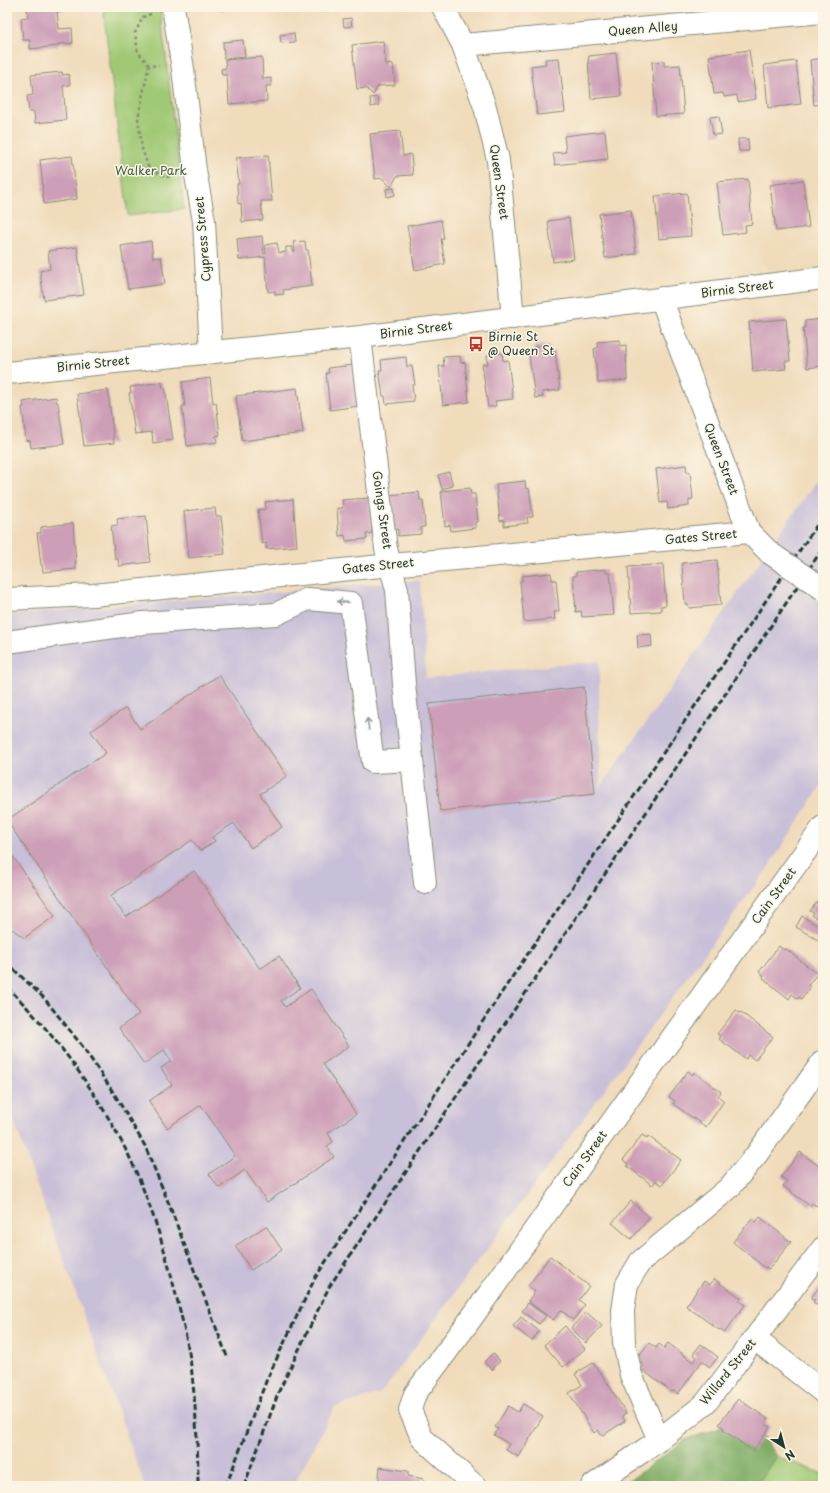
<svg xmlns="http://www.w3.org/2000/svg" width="830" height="1493" viewBox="0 0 830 1493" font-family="'Playpen Sans',sans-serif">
<rect width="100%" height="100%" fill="#fcf5e5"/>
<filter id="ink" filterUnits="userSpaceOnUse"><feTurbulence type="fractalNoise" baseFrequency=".025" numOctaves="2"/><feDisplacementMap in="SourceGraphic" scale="8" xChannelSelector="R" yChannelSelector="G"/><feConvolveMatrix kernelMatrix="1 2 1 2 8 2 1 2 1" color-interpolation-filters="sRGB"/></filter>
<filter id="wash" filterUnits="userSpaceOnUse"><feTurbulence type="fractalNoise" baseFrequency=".012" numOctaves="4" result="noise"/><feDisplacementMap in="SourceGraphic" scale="16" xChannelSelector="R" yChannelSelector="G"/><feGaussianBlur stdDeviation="0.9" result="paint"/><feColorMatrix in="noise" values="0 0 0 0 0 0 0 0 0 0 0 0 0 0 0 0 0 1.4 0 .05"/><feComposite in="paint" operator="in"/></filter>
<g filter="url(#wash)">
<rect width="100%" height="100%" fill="#f0dcbb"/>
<path fill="#c8bfd8" d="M823,472V783L768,868L381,1393L335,1407L293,1486H145L7,1102V615L420,580L426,678L599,661L600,788Z"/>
<path fill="#a0c975" stroke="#608354" d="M103,7H160L184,209L128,216Z
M776,1456L823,1474V1486H756Z"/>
<path fill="#80ad66" stroke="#50754d" d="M749,1418L776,1456L756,1486H622L685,1440Z"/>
<g id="blocks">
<path fill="#cc9eb7" d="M27,7H63V10L57,11L59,29L72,28L73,43L58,44V46L30,49V40H23L21,18L28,17Z
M220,7H236V8L221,10Z
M326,7H351V8L326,11Z
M351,18L352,26L344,27L343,19Z
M294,33L295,42L281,43L280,35Z
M243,40L245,57L224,59L223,42Z
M383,41L386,65L393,64L395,85L378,86L373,95L366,88L357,89L352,45Z
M749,50L756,99L738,102L737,95L724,97L723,93L714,94L709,56Z
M616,53L621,96L591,99L588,61L589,56Z
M262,57L263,79L271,78V86H266L267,101L229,104L227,75H222L221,69L226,68L225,60Z
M559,58L565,112L537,115L531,66L546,64L545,59Z
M823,58V104L814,105L810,60Z
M664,61V66L680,65L684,114L656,116L652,62Z
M796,61L801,104L768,108L764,65Z
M62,72L63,75L69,74L70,85L63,86L66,120L35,123L34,112H29L27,96L33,95L31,75Z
M377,97L379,105L371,107L370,98Z
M719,116L722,134L713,135L710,117Z
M400,131L403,156L411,154L413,175L397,176L391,187L382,178L375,179L370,134Z
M605,131L608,159L555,165L553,153L566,152L564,136Z
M738,139H748L749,151H739Z
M268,155L272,201H261L263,220L242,222L241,203L238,204L237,184H239L236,158Z
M72,156L77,199L44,204L42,187H43L40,160Z
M748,179L752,224L745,225L746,232L723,235L717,182Z
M803,180L809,227L776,231L770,185Z
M394,188L395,195L387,197L386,189Z
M820,188H823V210H822Z
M687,193L691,236L659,239L655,196Z
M631,210L636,254L605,258L599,214Z
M569,218L574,259L553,262L548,221Z
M441,220L444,239H441L445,264L415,270L407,226Z
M262,236L264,254H266L265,245L277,243L279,253L286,252V247H292L293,252L295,251L293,242L305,241L306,250H308L312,286L283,290L284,294L275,295V291L268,292L265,257L239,260L237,239Z
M151,241L153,258L161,257L165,284L128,289L121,246Z
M77,247L84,295L44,300L40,271L50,269L48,251Z
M786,319L790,361H785L786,369L753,372L749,322Z
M823,319V366L807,368L803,328H805V321Z
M620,340L621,346L626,345L627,380L598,383L594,349L598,348L597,342Z
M542,345H549L551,352L555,351L560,390L542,392L543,397L535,398L529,356L535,355L534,347Z
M502,353L503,361L508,360L513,399L495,401L496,406L488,407L482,364H488L487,355Z
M460,356L461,363L465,362L469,402L443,405L439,366H444L443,357Z
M406,357L407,367L412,366L415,385H412L414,401L386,404L385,396H383L379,370H382L381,360Z
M353,365L359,406L330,410L326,373H329L328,368Z
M210,378L213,403L216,402L220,435L216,436L217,442L187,446L182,406H185L182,382Z
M162,382L163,389L165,388L173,440L153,443L152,432L135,434L129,393H131L130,387Z
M297,388L303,433L242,441L236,396Z
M108,390L114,443L84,446L77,394Z
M56,397L57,403H58L64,444L31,448L30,440L26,441L22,407H24L23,402Z
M686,465L687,472H690L693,499L689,500V506L668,509L667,502L660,503L656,469Z
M449,472L453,486L442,489L438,475Z
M525,481L526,489L529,488L533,517H527L528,523L504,526V520L500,521L496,484Z
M470,488L471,494H475L478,522H475V528L451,531L450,525L445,526L441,491Z
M419,492L420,500H423L425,527H421V534L398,536V529L392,530L389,495Z
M369,498L372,533L366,534L367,539L346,541L345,535L339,536L337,508H343L342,500Z
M293,499L297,546L266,549V543L262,544L258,510L266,509L265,502Z
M215,508L216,516H221L225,554L189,558L184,511Z
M146,516L150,555L149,556L150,562L119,566L118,559H115L111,526L118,525L117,519Z
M73,523L76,563H75L76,569L43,572L42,565H41L37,533H41V527Z
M717,560L721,605L689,608L688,604H685L682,563Z
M663,564L666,605L661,606V611L631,613L628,567Z
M606,569V573H610L614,615L582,617L581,611L576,612L573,576H576V572Z
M551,573L552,580H556L559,611L554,612L555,619L524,622L520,581H522V576Z
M651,634L652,646L638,648L637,635Z
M219,675L287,776L260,794L282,827L251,848L234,823L212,837L215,841L200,851L192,840L110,896L126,917L194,871L260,969L279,956L300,988L281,1001L285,1007L311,989L349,1046L323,1064L356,1114L328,1133L333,1142L327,1146L334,1157L267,1202L245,1170L219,1188L209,1174L235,1156L201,1105L167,1128L149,1101L172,1085L161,1068L171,1061L164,1050L144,1064L119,1028L139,1014L7,821V820L106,753L91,731L126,708L140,729Z
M584,687L595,794L440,811L429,704Z
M7,848L55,916L24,938L7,925Z
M823,894V924L812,915L814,913L810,911Z
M802,916L823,929V943L796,927Z
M779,946L784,950L785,948L817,974L808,985L811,987L801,999L799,997L798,999L792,994L789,999L763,978L764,976L759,972Z
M736,1010L740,1013L741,1012L773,1037L755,1060L748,1055L746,1059L719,1039L721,1037L717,1034Z
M688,1071L693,1075L694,1072L721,1092L718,1096L724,1101L706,1127L673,1104L675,1101L669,1097Z
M642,1135L647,1138L648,1136L681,1160L662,1185L656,1181L652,1185L627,1166L628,1164L623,1160Z
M800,1152L823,1169V1197L817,1206L812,1203L810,1206L783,1186L787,1181L781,1177Z
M631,1201L650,1218L631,1239L612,1223Z
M760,1217L791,1242L769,1269L766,1267L765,1268L733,1242L752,1218L756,1222Z
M266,1226L282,1250L251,1270L235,1246Z
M550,1256L589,1286L579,1300L585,1305L573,1320L561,1310L553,1320L528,1301L535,1291L528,1286Z
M714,1279L741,1298L739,1301L745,1305L725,1332L720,1329L719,1330L686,1306L704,1281L710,1285Z
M823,1282V1310L813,1302L815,1300L811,1298Z
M528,1303L546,1316L539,1324L522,1311Z
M586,1312L602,1326L586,1343L571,1328Z
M521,1317L539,1331L532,1341L513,1326Z
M565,1326L585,1349L563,1367L544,1345Z
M649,1343L656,1348L659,1344L664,1348L668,1343L693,1362L697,1357L693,1354L701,1344L718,1357L710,1367L702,1361L678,1394L674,1391L672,1392L641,1369L644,1365L636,1359Z
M493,1353L500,1361L492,1370L484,1362Z
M593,1363L600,1373H601L626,1413L622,1416L625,1421L602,1436L598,1430L594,1433L569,1393L582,1385L575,1374Z
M738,1399L768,1419L765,1424L770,1427L753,1451L723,1430L724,1428L719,1424Z
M523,1404L543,1416L519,1457L506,1450L509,1444L494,1435L498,1429L495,1427L508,1406L518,1412Z
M380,1467L408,1471V1476L424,1479L423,1486H378Z"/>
</g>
</g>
<g filter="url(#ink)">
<use href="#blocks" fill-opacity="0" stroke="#888c78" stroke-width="1"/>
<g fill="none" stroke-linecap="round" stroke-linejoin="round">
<defs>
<path id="minor" d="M173,7L183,69L195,170L204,221L211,352
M443,7L463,45L485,107L498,160L513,318
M463,45L823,12
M661,298L749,532L770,553
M360,337L386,549L397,590L404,684L425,883
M7,373L360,337L823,278
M7,599L93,595L391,565L749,532
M7,642L143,623L276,614L308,599L351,603L373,762L412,760
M755,1339L823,1392
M659,1440L631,1375L624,1343L623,1311L627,1284L640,1262L729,1188L757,1154L823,1061
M475,1486L422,1438L410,1410L415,1394L470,1320L823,827
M592,1486L659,1440L705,1404L823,1248"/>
</defs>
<use href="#minor" stroke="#888c78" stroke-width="24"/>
<path stroke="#888c78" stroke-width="2.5" stroke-dasharray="3 3" stroke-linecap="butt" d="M151,14L143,17L135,33L138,52L149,65L159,66
M149,65L138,118L142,149L149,169L167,177L172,175"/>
<use href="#minor" stroke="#fff" stroke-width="22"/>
<path stroke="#1f3d34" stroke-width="3" stroke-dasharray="6 3" stroke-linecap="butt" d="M7,963L44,998L83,1047L115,1095L145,1146L167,1199L228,1359
M7,987C57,1036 98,1094 129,1156C149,1199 164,1245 175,1291C182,1318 189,1346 192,1374C196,1411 198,1449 198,1486
M226,1486L267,1379L315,1278L498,998L823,516
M244,1486L279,1391L329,1287L823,548"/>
<defs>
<path id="minor-bridge" d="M770,553L823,589"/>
</defs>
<use href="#minor-bridge" stroke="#888c78" stroke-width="24" stroke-linecap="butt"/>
<use href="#minor-bridge" stroke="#fff" stroke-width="22"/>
</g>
<defs><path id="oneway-shaft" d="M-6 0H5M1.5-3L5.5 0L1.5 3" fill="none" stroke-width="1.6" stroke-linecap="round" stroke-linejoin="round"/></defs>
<g stroke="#8f9e9a">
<use href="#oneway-shaft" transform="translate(343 602) rotate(-175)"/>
<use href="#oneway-shaft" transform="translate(368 724) rotate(-98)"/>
</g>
</g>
<defs>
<symbol id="bus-bare" viewBox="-9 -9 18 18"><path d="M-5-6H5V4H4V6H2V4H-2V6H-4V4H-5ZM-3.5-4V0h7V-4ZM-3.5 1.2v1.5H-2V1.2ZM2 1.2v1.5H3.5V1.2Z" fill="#c8321e" stroke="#fcf5e5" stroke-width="2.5" paint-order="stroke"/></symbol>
</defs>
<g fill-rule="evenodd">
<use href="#bus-bare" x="465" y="333" width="22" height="22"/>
</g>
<g text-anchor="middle" stroke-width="3" stroke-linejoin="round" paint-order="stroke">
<g font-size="12" fill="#1f3d34" stroke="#fcf5e5">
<text transform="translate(643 29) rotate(-5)" y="4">Queen Alley</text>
<text transform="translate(499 182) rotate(82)" y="4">Queen Street</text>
<text transform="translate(203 239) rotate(-95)" y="4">Cypress Street</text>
<text transform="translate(737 289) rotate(-7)" y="4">Birnie Street</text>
<text transform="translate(416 330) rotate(-7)" y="4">Birnie Street</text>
<text transform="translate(93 364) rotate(-6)" y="4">Birnie Street</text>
<text transform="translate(721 459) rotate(69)" y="4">Queen Street</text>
<text transform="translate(382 510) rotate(82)" y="4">Goings Street</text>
<text transform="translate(701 537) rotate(-5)" y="4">Gates Street</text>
<text transform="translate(378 566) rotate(-6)" y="4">Gates Street</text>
<text transform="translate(774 896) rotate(-54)" y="4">Cain Street</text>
<text transform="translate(585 1159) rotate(-54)" y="4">Cain Street</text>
<text transform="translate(728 1372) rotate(-51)" y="4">Willard Street</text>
</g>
<g font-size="12" fill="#3f6044" stroke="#fcf5e5">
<text x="151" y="175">Walker Park</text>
</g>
<g font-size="12" fill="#1f3d34" stroke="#fcf5e5" text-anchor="start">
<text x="488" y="341">Birnie St<tspan x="488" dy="14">@ Queen St</tspan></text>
</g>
</g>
<rect width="830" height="1493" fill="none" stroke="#fcf5e5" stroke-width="24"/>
<g transform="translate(784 1447) rotate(144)" stroke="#fcf5e5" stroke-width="3" paint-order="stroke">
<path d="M0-3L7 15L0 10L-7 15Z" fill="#1f3d34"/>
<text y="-6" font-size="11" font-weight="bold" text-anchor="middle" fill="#1f3d34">N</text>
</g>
</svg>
